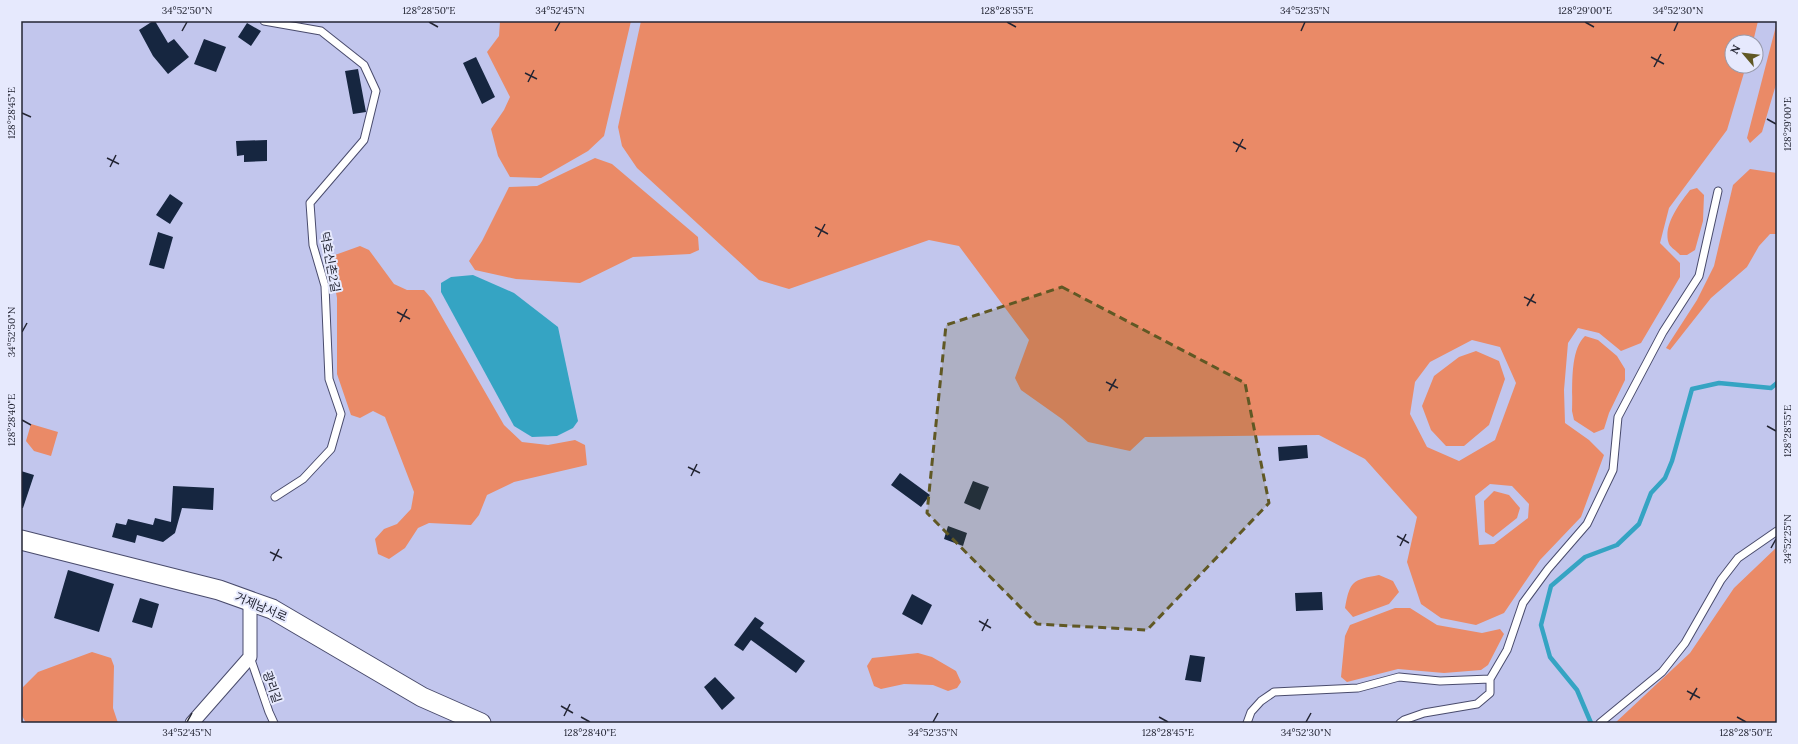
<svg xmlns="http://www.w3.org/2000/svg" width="1798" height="744" viewBox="0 0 1798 744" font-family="Lora,'Noto Sans KR',serif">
<rect width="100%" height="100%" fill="#c2c6ed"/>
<path fill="#ea8a67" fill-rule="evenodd" d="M500,21H631L604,136L588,151L541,178L510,177L498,156L491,129L504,110L510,97L487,52L499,36Z
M641,21H1758L1753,42H1732V66H1746L1727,130L1669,208L1660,243L1680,263V277L1641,343L1621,351L1599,333L1578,328L1568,343L1564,390L1565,423L1589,440L1604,455L1581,517L1540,560L1504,613L1476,625L1441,618L1421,604L1407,562L1417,517L1365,459L1319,435L1145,437L1130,451L1088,442L1062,419L1021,390L1015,378L1029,340L959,246L929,240L789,289L759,280L637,168L622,146L618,127ZM1472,340L1500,347L1516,383L1495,440L1459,461L1427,447L1410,414L1415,382L1430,362ZM1490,484L1512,486L1529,504L1528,518L1494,544L1479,545L1475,496Z
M1777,22V81L1762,132L1750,143L1747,138Z
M595,158L612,164L698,237L699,250L690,254L633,257L580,283L516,279L475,270L469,261L482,241L509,187L537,186Z
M1750,169L1777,173V234H1770L1759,246L1747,267L1711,298L1670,350L1666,348L1697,300L1714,266L1733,185Z
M1697,188L1704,195L1703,221L1695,250L1687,255H1680C1677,251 1671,248 1669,244C1662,226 1680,203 1690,190Z
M360,246L369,250L394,284L407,290H424L431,298L504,425L522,442L548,445L575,440L585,445L587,465L514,482L487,495L479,515L471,525L429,523L418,528L405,548L389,559L378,554L375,539L384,529L397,524L411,509L414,492L385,417L373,411L360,418L351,415L337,374V298L331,264L335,255Z
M1585,336L1598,340L1617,356L1625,369V380L1609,413L1604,429L1594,433L1574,420L1572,411C1573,390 1569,351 1585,336Z
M1476,351L1499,361L1505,379L1489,425L1464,446H1446L1431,430L1422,406L1434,376L1459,357Z
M31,424L58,432L51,456L34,451L26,441Z
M1494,491L1509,495L1520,508L1517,518L1493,537L1485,532L1484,501Z
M1777,547V723H1615L1690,653L1734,588Z
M1379,575L1393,581L1399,592L1389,604L1353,617L1345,608C1350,581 1352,580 1379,575Z
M1395,608H1410L1437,625L1482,633L1500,629L1504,634L1488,665L1481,670L1444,673L1398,669L1347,682L1341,677L1345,636L1350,625Z
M92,652L111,658L114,666L113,708L118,723H26L21,714L23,687L38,672Z
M918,653L932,657L956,671L961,682L957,688L948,691L933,685L904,684L881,689L874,686L867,666L872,658Z"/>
<path fill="#35a4c3" d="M473,275L514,293L558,327L578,421L573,428L557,436L532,437L514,426L441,292V283L451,277Z"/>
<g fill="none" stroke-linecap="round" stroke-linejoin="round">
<path stroke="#35a4c3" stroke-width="4.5" d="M1591,723L1577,690L1550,657L1541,625L1551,586L1585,557L1617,545L1639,524L1651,493L1665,478L1672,461L1692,389L1719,383L1771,388L1777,383"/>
</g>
<path fill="#162640" d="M153,21H155L168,43L174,39L189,57L168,74L153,56L139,30Z
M247,23L261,31L251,46L238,37Z
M204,39L226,47L216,72L194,64Z
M476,57L495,97L482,104L463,63Z
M358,69L366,112L353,114L345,71Z
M267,140V161L244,162V155L237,156L236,141Z
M170,194L183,203L170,224L156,215Z
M158,232L173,237L164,269L149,265Z
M1307,445L1308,458L1279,461L1278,447Z
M21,471L34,475L23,508H21Z
M900,473L930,495L921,507L891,485Z
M973,481L989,487L980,510L964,503Z
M173,486L214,488L213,510L182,508L175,533L163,542L137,535L135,543L112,537L116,523L126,525L128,519L153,525L155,518L171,522Z
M948,526L967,533L963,546L944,539Z
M68,570L114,584L99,632L54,618Z
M1322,592L1323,610L1296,611L1295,593Z
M912,594L932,605L922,625L902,614Z
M140,598L159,604L152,628L132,622Z
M755,617L764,623L760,628L805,661L796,673L751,640L743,651L734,645Z
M1190,655L1205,657L1201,682L1185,680Z
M715,677L735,698L722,710L704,687Z"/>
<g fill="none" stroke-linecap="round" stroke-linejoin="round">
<defs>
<path id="service" d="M264,21L321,31L364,65L376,91L364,140L310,203L313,245L325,286L329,379L341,414L331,449L303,479L275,497
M250,657L269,712L274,723
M1247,723L1251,712L1261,701L1274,692L1358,688L1399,677L1440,681L1490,679
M1400,723L1404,720L1424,713L1477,704L1490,693V679L1507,650L1523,603L1548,569L1587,524L1613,470L1618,417L1663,332L1699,276L1718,191
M1600,723L1662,672L1685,643L1721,580L1738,558L1777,531"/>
<path id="minor" d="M192,723L250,657V601"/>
<path id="secondary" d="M21,540L219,590L272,609L422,697L481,723"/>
</defs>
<use href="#service" stroke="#494b6c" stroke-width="9"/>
<use href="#minor" stroke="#494b6c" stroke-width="15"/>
<use href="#secondary" stroke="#494b6c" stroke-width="21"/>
<use href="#service" stroke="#fff" stroke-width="7"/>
<use href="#minor" stroke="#fff" stroke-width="13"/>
<use href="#secondary" stroke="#fff" stroke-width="19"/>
</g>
<path fill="#605824" fill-opacity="0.2" stroke="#605824" stroke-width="3" stroke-dasharray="8 5" stroke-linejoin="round" d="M1062,287L1245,383L1269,503L1147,630L1037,624L927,513L946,325Z"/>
<path fill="none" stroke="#232533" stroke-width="1.5" d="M429,22L438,27M1007,22L1016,27M1585,22L1594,27M182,31L187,22M555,31L560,22M1301,31L1305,22M1674,31L1678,22M1651,57L1664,64M1654,67L1661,54M525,73L537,79M528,82L534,70M22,113L31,117M1767,119L1776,124M1233,142L1246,149M1236,152L1243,139M107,158L119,164M110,167L116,155M815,227L828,234M818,237L825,224M1524,297L1536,303M1527,306L1534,294M397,312L410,319M400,322L407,309M22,332L27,323M1106,382L1118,388M1109,391L1116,379M22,420L31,425M1767,426L1776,431M688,467L700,473M691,476L697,464M1397,536L1409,543M1400,546L1406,534M1771,548L1776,539M270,552L282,558M273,561L279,549M979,621L991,628M982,631L988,619M1687,691L1700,698M1690,700L1697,688M561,706L573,713M564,716L570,704M581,717L590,722M1159,717L1168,722M1737,717L1746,722M187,722L192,713M933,722L938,713M1306,722L1311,713"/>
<g text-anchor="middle" stroke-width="4" stroke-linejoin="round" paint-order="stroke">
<g font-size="12" fill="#232533" stroke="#e6e9fd">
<text transform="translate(330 262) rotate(79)" y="4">덕호신촌2길</text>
<text transform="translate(261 607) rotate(23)" y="4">거제남서로</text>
<text transform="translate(272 687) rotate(71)" y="4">광리길</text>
</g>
</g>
<rect width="1798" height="744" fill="none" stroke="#e6e9fd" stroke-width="44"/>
<g transform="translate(1744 54) rotate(298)"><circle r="19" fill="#e6e9fd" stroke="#989bac"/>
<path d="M0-3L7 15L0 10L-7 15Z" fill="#605824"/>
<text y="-6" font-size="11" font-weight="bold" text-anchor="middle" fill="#232533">N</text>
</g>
<rect x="22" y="22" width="1754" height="700" fill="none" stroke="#232533" stroke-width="1.5"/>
<g font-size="10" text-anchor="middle" fill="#232533">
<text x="187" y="14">34°52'50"N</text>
<text x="429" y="14">128°28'50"E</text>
<text x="560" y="14">34°52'45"N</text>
<text x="1007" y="14">128°28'55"E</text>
<text x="1305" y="14">34°52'35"N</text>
<text x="1585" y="14">128°29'00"E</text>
<text x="1678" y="14">34°52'30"N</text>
<text transform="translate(11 113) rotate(-90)" y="4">128°28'45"E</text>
<text transform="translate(1787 124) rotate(-90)" y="4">128°29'00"E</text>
<text transform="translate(11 332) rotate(-90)" y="4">34°52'50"N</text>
<text transform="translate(11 420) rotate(-90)" y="4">128°28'40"E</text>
<text transform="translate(1787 431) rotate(-90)" y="4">128°28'55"E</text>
<text transform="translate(1787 539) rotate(-90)" y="4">34°52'25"N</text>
<text x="187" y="736">34°52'45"N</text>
<text x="590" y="736">128°28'40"E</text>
<text x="933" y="736">34°52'35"N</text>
<text x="1168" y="736">128°28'45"E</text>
<text x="1306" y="736">34°52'30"N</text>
<text x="1746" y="736">128°28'50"E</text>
</g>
</svg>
